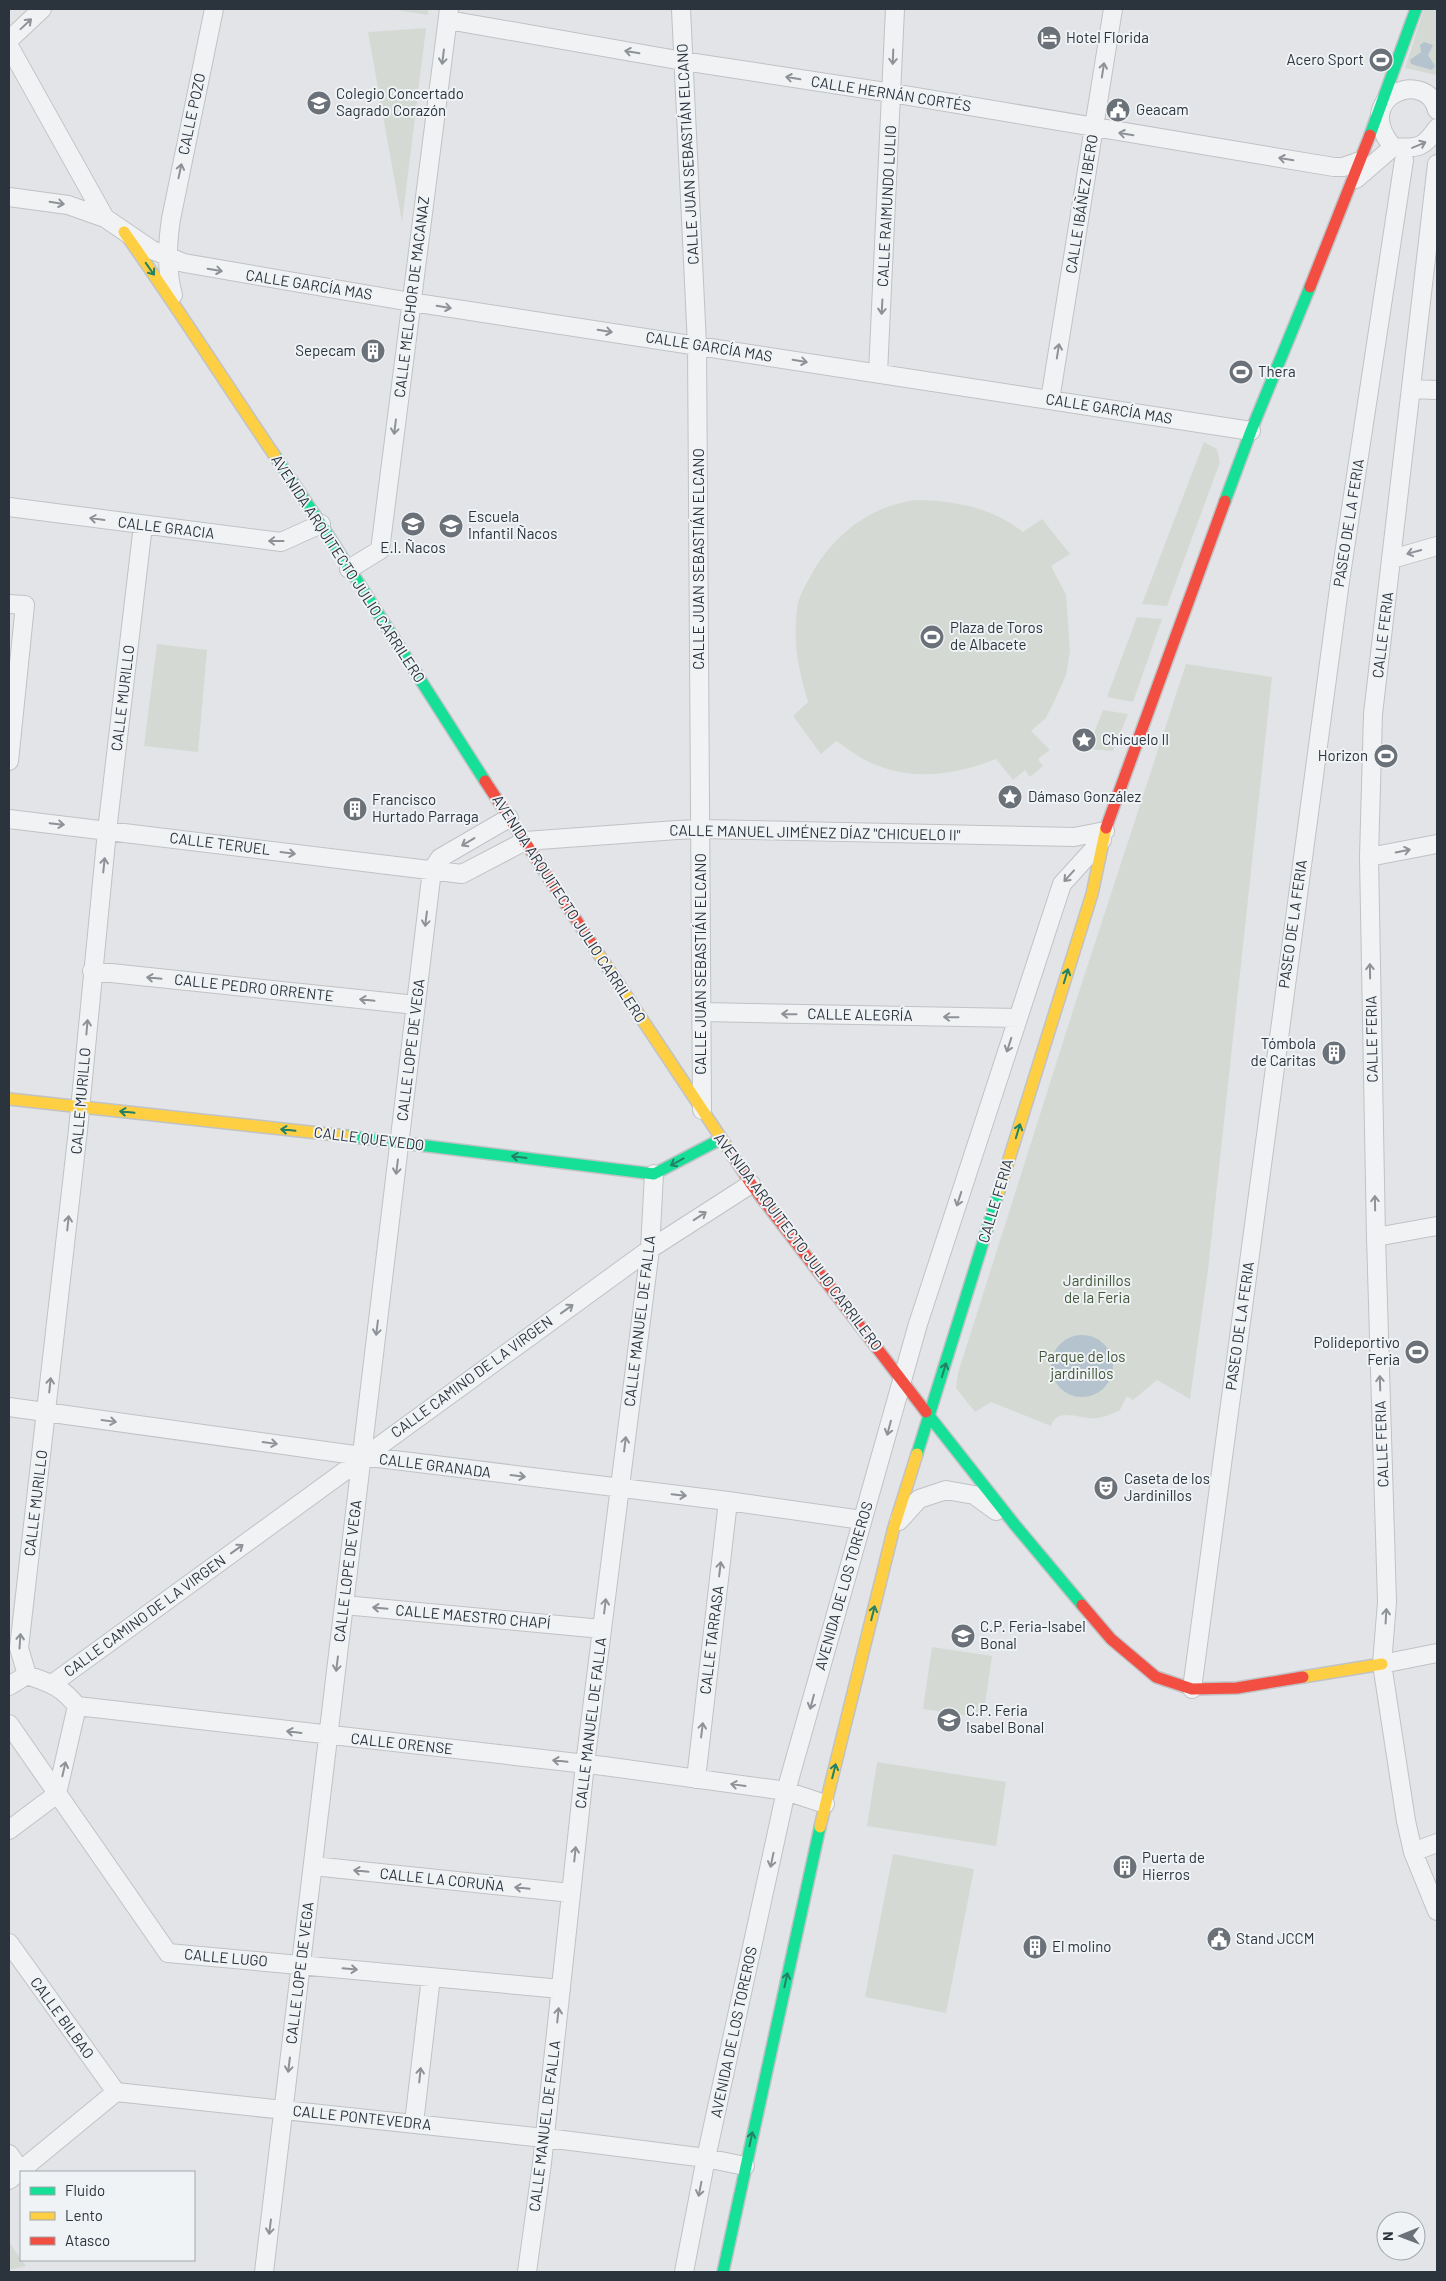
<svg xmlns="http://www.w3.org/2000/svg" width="1446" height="2281" viewBox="0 0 1446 2281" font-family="Barlow,sans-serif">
<rect width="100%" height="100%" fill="#e2e4e7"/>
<path fill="#d4dad3" d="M391,9H428V15Z
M1424,9H1437V75L1405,68Z
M426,28L402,222L368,32Z
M1204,442L1217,449L1220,462L1167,606L1142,604Z
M916,500C956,501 991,507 1023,532L1042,519L1070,554L1051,566L1066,595L1070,651L1066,675L1054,702L1046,718L1031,731L1050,750L1038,759L1043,766L1030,777L1025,770L1013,780L996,759C952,776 909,782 865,760C855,755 846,747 836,741L821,754L793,716L808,702C798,667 793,644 797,609C798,598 805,586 810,577C832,536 869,506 916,500Z
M1137,617L1162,619L1133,702L1107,697Z
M157,644L207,650L198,752L144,746Z
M1186,664L1272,677L1208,1270L1190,1399L1157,1380L1133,1400L1127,1396L1120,1410C1113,1413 1105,1417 1098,1418C1082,1421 1058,1405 1051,1426L991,1402L975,1412L956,1388L958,1373L1076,1001Z
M1103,710L1128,714L1113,751L1088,749Z
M932,1647L992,1656L983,1718L923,1709Z
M877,1762L1006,1782L996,1846L867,1826Z
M893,1854L974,1869L946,2013L865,1997Z
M9,2242L26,2266L9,2270Z"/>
<path fill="#b4c3ce" d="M1424,42L1433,45L1428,55L1435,66L1432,70L1411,64L1410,60L1421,52L1420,45Z
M1051 1366a31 31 0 1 1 62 0a31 31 0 1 1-62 0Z"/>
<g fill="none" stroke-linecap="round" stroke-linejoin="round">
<defs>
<path id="street" d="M681,9L697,345L702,1110
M448,20L683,61L892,93L1334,167H1343L1360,161
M9,40L42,9
M9,46L105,218L152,250L184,263L411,302L1251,431
M1393,147C1350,97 1426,67 1437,110
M1437,164L1373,714L1369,857L1376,1237L1387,1602L1382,1664L1406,1821L1413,1852L1437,1911
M1356,179L1393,147C1417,149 1424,148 1437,128
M9,197L68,205L105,218
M173,295C166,270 167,245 171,219L214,9
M878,373L895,9
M1412,389L1437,390
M1050,400L1113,9
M9,507L281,542L321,524
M1392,559L1437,546
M349,569L380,550L449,9
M9,604L25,605L9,761
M9,819L462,874L525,841L677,830L701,829L1074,837L1105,831
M1369,857L1437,844
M92,971L416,1005
M702,1012L1018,1018
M1376,1237L1437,1226
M9,1407L362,1456L728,1501L862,1520
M899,1521L919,1499L946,1490L974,1495L996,1511
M344,1605L602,1629
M1382,1664L1437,1653
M27,1675L19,1648L78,1130L107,831L143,525
M27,1675C50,1683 61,1686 77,1706L604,1766L786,1791L825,1804
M52,1684L650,1249L751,1184
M9,1686L27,1675
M1192,1689L1340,581L1404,160
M9,1724L168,1953L561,1989
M696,1779L728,1501
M9,1830L57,1794L77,1706
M1413,1852L1437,1843
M313,1866L571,1893
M9,1943L116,2092
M414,2123L431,1977
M9,2154L21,2171
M9,2180L116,2092L563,2140L706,2158L745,2166
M264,2272L432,870L440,858L509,818
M527,2272L542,2163L585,1764L650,1249L654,1174
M684,2272L706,2158L786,1791L918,1324L1062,884L1102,840"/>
<path id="fast" d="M1370,135L1416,9
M275,456L321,524L485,781
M1225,501L1251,431L1310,287
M346,1136L654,1174L721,1139
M926,1412L1015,1525L1082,1605
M917,1454L999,1191
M723,2272L820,1827"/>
<path id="slow" d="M124,232C176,305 224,381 275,456
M592,944L733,1156
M9,1099L346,1136
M999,1191L1092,894L1106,828
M1303,1677L1382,1664
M820,1827L894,1527L917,1454"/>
<path id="jam" d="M1310,287L1370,135
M485,781L592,944
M1106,828L1225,501
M733,1156L751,1184L926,1412
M1082,1605L1111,1639L1156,1677L1192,1689L1237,1688L1303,1677"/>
</defs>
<use href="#street" stroke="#c0c2c5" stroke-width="20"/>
<use href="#fast" stroke="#c0c2c5" stroke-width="14"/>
<use href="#slow" stroke="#c0c2c5" stroke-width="14"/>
<use href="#jam" stroke="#c0c2c5" stroke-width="14"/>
<use href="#street" stroke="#f1f2f3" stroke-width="18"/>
<use href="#fast" stroke="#16e098" stroke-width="11"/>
<use href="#slow" stroke="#ffcf43" stroke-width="11"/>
<use href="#jam" stroke="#f24e42" stroke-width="11"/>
</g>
<defs><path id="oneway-shaft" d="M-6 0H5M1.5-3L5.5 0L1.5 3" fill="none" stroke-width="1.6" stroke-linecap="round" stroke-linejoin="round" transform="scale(1.25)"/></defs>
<g stroke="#8e9298">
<use href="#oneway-shaft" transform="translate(26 24) rotate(-43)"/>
<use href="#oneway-shaft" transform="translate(632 52) rotate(-170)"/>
<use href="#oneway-shaft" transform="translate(443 57) rotate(97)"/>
<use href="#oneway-shaft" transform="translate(893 57) rotate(92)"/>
<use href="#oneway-shaft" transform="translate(1103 70) rotate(-81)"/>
<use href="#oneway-shaft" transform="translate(793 78) rotate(-171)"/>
<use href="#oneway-shaft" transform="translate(1126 134) rotate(-171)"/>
<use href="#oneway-shaft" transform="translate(1419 145) rotate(-23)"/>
<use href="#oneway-shaft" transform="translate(1286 159) rotate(-171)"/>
<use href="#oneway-shaft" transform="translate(180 171) rotate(-78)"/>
<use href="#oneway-shaft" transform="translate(57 203) rotate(9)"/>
<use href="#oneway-shaft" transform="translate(215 270) rotate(9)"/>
<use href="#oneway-shaft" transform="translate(444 307) rotate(9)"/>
<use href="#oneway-shaft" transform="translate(882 307) rotate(93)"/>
<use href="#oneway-shaft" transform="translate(605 331) rotate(9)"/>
<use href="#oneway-shaft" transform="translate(1058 351) rotate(-81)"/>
<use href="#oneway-shaft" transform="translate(800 361) rotate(9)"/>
<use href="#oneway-shaft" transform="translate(395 427) rotate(97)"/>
<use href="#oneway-shaft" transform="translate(97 519) rotate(-172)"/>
<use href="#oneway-shaft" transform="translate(276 541) rotate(-180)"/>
<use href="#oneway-shaft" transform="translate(1414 552) rotate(165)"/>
<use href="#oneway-shaft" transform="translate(57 824) rotate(6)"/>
<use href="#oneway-shaft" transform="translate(468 842) rotate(149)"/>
<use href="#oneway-shaft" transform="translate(1403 851) rotate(-11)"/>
<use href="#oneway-shaft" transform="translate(288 853) rotate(7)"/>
<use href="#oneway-shaft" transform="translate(104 865) rotate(-84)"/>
<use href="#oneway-shaft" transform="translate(1069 876) rotate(132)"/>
<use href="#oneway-shaft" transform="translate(426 919) rotate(97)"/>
<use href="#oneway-shaft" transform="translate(1370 971) rotate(-91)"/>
<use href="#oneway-shaft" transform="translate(154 978) rotate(-174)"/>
<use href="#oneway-shaft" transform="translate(367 1000) rotate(-174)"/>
<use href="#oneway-shaft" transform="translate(789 1014) rotate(-179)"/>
<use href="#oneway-shaft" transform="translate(951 1017) rotate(-179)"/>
<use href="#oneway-shaft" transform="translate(87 1027) rotate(-85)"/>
<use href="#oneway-shaft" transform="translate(1009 1045) rotate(108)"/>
<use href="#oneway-shaft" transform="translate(397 1167) rotate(97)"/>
<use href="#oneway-shaft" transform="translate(959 1199) rotate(108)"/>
<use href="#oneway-shaft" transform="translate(1375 1203) rotate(-91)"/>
<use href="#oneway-shaft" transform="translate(700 1216) rotate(-33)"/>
<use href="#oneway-shaft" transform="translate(68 1223) rotate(-84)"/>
<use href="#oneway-shaft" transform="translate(567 1309) rotate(-36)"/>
<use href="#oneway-shaft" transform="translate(377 1328) rotate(97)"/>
<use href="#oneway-shaft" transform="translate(1380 1383) rotate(-92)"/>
<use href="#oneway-shaft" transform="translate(50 1385) rotate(-84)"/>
<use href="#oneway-shaft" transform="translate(109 1421) rotate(8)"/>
<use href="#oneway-shaft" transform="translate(889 1428) rotate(105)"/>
<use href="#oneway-shaft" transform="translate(270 1443) rotate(8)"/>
<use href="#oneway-shaft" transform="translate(625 1444) rotate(-83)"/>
<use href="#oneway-shaft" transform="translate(518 1476) rotate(7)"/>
<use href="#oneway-shaft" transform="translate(679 1495) rotate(6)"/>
<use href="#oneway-shaft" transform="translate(237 1549) rotate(-36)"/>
<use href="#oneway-shaft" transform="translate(720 1569) rotate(-83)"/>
<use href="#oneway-shaft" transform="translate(605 1606) rotate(-83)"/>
<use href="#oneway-shaft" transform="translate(380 1608) rotate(-175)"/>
<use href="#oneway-shaft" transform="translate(1386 1616) rotate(-87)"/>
<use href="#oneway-shaft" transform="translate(20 1641) rotate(-86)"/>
<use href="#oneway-shaft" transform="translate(337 1664) rotate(97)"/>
<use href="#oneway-shaft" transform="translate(812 1702) rotate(105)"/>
<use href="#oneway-shaft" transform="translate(702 1730) rotate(-83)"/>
<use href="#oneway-shaft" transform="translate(294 1732) rotate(-173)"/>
<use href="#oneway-shaft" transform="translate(560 1761) rotate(-174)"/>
<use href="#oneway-shaft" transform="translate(64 1769) rotate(-77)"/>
<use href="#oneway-shaft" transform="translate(738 1785) rotate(-172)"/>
<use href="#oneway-shaft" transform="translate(575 1854) rotate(-84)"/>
<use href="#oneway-shaft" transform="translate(772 1860) rotate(102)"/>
<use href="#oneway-shaft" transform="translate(361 1871) rotate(-174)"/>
<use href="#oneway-shaft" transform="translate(522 1888) rotate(-174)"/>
<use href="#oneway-shaft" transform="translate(350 1969) rotate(5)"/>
<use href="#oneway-shaft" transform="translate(558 2015) rotate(-84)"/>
<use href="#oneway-shaft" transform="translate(289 2065) rotate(97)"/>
<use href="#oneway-shaft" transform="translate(420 2075) rotate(-84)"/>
<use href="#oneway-shaft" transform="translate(700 2189) rotate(101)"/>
<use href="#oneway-shaft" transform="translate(270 2227) rotate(97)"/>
</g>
<g stroke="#228166">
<use href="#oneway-shaft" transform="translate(150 269) rotate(55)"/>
<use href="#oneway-shaft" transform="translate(1066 976) rotate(-73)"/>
<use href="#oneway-shaft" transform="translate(127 1112) rotate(-174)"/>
<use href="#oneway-shaft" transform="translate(288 1130) rotate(-174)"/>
<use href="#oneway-shaft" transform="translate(1018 1131) rotate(-73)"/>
<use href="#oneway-shaft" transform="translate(519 1157) rotate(-173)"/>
<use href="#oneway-shaft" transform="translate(677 1162) rotate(151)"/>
<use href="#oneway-shaft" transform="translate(944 1370) rotate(-73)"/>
<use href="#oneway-shaft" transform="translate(873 1613) rotate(-76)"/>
<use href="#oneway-shaft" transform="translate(834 1771) rotate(-76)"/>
<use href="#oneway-shaft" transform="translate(786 1980) rotate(-77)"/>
<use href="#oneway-shaft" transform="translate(751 2139) rotate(-78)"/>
</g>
<defs>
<symbol id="hotel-disc" viewBox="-11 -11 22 22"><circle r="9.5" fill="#6b7178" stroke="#f0f3f5"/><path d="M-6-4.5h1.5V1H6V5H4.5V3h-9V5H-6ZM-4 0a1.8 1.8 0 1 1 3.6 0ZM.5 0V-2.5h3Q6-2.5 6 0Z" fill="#fff"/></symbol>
<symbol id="stadium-disc" viewBox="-11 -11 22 22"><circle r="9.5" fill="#6b7178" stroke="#f0f3f5"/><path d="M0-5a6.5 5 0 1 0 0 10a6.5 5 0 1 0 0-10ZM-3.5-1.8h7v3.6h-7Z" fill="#fff"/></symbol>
<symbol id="school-disc" viewBox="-11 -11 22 22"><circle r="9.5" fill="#6b7178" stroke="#f0f3f5"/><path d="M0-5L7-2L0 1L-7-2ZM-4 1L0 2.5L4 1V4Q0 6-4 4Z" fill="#fff"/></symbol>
<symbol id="civic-disc" viewBox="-11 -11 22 22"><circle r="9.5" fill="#6b7178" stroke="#f0f3f5"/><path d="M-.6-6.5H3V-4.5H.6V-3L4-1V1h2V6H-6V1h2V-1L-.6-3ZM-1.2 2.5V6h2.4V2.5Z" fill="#fff"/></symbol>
<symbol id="building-disc" viewBox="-11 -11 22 22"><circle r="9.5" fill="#6b7178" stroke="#f0f3f5"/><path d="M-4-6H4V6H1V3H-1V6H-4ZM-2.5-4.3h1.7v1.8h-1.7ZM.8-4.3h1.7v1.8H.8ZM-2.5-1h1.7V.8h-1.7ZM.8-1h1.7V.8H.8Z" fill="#fff"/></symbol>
<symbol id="sight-disc" viewBox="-11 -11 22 22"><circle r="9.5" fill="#6b7178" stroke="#f0f3f5"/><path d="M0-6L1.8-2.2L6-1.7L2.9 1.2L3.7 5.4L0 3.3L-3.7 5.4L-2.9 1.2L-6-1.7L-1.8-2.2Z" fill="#fff"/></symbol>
<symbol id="theatre-disc" viewBox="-11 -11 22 22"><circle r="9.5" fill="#6b7178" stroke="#f0f3f5"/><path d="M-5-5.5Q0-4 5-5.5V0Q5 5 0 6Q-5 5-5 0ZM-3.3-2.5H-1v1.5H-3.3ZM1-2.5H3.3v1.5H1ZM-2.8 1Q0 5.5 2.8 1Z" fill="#fff"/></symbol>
</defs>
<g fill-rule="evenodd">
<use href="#hotel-disc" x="1035" y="24" width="28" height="28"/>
<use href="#stadium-disc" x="1367" y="46" width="28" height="28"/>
<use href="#school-disc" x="305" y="89" width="28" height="28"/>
<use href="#civic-disc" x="1104" y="96" width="28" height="28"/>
<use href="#building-disc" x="359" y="337" width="28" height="28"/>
<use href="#stadium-disc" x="1227" y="358" width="28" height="28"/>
<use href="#school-disc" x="399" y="510" width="28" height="28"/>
<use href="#school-disc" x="437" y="512" width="28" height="28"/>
<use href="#stadium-disc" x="918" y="623" width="28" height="28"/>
<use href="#sight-disc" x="1070" y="726" width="28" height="28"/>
<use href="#stadium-disc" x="1372" y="742" width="28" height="28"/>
<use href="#sight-disc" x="996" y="783" width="28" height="28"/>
<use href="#building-disc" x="341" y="795" width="28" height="28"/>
<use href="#building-disc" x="1320" y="1039" width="28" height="28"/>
<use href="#stadium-disc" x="1403" y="1338" width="28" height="28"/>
<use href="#theatre-disc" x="1092" y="1474" width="28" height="28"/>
<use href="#school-disc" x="949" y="1622" width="28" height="28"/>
<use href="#school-disc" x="935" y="1706" width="28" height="28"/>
<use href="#building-disc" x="1111" y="1853" width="28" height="28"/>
<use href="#civic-disc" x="1205" y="1925" width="28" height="28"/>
<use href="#building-disc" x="1021" y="1933" width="28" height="28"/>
</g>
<g text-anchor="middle" stroke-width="4" stroke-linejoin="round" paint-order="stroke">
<g font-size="15" fill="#2b333d" stroke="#f0f3f5" text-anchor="start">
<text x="1066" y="43">Hotel Florida</text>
<text x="1364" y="65" text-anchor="end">Acero Sport</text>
<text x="336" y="99">Colegio Concertado<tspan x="336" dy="17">Sagrado Corazón</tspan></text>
<text x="1136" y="115">Geacam</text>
<text x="356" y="356" text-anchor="end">Sepecam</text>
<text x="1258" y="377">Thera</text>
<text x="468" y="522">Escuela<tspan x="468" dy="17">Infantil Ñacos</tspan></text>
<text x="413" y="553" text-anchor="middle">E.I. Ñacos</text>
<text x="950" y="633">Plaza de Toros<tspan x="950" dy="17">de Albacete</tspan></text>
<text x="1102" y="745">Chicuelo II</text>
<text x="1368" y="761" text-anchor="end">Horizon</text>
<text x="1028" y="802">Dámaso González</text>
<text x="372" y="805">Francisco<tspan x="372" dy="17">Hurtado Parraga</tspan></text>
<text x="1316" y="1049" text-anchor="end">Tómbola<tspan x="1316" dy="17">de Caritas</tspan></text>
<text x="1400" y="1348" text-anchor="end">Polideportivo<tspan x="1400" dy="17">Feria</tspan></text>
<text x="1124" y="1484">Caseta de los<tspan x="1124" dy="17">Jardinillos</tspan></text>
<text x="980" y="1632">C.P. Feria-Isabel<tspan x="980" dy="17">Bonal</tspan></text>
<text x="966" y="1716">C.P. Feria<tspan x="966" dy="17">Isabel Bonal</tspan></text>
<text x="1142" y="1863">Puerta de<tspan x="1142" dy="17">Hierros</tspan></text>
<text x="1236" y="1944">Stand JCCM</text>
<text x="1052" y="1952">El molino</text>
</g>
<g font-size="15" fill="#2b333d" stroke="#f0f3f5">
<text transform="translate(891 94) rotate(9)" y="5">CALLE HERNÁN CORTÉS</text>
<text transform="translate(192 114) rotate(-78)" y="5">CALLE POZO</text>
<text transform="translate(688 154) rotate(-93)" y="5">CALLE JUAN SEBASTIÁN ELCANO</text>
<text transform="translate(1082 204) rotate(-81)" y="5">CALLE IBÁÑEZ IBERO</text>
<text transform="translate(887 206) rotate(-87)" y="5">CALLE RAIMUNDO LULIO</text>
<text transform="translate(309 285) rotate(9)" y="5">CALLE GARCÍA MAS</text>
<text transform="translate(412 297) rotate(-83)" y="5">CALLE MELCHOR DE MACANAZ</text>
<text transform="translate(709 347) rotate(9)" y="5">CALLE GARCÍA MAS</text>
<text transform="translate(1109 409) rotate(9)" y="5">CALLE GARCÍA MAS</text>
<text transform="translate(1349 523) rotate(-81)" y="5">PASEO DE LA FERIA</text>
<text transform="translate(166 528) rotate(7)" y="5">CALLE GRACIA</text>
<text transform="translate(699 559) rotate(-90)" y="5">CALLE JUAN SEBASTIÁN ELCANO</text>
<text transform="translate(348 569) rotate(57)" y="5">AVENIDA ARQUITECTO JULIO CARRILERO</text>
<text transform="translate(1383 635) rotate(-83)" y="5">CALLE FERIA</text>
<text transform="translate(123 698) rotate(-83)" y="5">CALLE MURILLO</text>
<text transform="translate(815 833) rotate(1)" y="5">CALLE MANUEL JIMÉNEZ DÍAZ "CHICUELO II"</text>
<text transform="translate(220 844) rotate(7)" y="5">CALLE TERUEL</text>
<text transform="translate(569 909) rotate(57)" y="5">AVENIDA ARQUITECTO JULIO CARRILERO</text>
<text transform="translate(1293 924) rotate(-82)" y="5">PASEO DE LA FERIA</text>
<text transform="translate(701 964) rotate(-90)" y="5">CALLE JUAN SEBASTIÁN ELCANO</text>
<text transform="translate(254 988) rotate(6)" y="5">CALLE PEDRO ORRENTE</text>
<text transform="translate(860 1015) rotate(1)" y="5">CALLE ALEGRÍA</text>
<text transform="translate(1372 1039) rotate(-91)" y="5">CALLE FERIA</text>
<text transform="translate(411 1050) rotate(-83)" y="5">CALLE LOPE DE VEGA</text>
<text transform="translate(81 1101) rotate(-85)" y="5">CALLE MURILLO</text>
<text transform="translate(369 1139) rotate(7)" y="5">CALLE QUEVEDO</text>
<text transform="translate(996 1201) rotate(-73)" y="5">CALLE FERIA</text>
<text transform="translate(798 1242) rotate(53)" y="5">AVENIDA ARQUITECTO JULIO CARRILERO</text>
<text transform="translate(640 1321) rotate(-83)" y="5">CALLE MANUEL DE FALLA</text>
<text transform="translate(1240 1326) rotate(-82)" y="5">PASEO DE LA FERIA</text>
<text transform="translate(472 1377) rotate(-36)" y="5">CALLE CAMINO DE LA VIRGEN</text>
<text transform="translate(1382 1444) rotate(-92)" y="5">CALLE FERIA</text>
<text transform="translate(435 1466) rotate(7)" y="5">CALLE GRANADA</text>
<text transform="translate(36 1503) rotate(-83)" y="5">CALLE MURILLO</text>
<text transform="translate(348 1571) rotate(-83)" y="5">CALLE LOPE DE VEGA</text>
<text transform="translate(844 1586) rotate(-74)" y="5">AVENIDA DE LOS TOREROS</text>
<text transform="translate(145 1616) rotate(-36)" y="5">CALLE CAMINO DE LA VIRGEN</text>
<text transform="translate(473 1617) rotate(5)" y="5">CALLE MAESTRO CHAPÍ</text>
<text transform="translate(712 1640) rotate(-83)" y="5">CALLE TARRASA</text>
<text transform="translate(591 1723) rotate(-83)" y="5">CALLE MANUEL DE FALLA</text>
<text transform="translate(402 1744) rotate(6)" y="5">CALLE ORENSE</text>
<text transform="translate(442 1880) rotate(6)" y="5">CALLE LA CORUÑA</text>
<text transform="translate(226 1958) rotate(5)" y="5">CALLE LUGO</text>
<text transform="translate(300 1973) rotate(-83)" y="5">CALLE LOPE DE VEGA</text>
<text transform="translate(62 2018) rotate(54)" y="5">CALLE BILBAO</text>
<text transform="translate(734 2032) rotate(-78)" y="5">AVENIDA DE LOS TOREROS</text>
<text transform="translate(362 2118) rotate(6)" y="5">CALLE PONTEVEDRA</text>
<text transform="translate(545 2126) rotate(-83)" y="5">CALLE MANUEL DE FALLA</text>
</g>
<g font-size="15" fill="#42573a" stroke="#f0f3f5">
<text x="1097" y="1286">Jardinillos<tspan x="1097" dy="17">de la Feria</tspan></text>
<text x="1082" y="1362">Parque de los<tspan x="1082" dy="17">jardinillos</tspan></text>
</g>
</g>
<rect width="1446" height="2281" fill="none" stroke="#2b333d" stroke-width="20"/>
<rect x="20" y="2171" width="175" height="90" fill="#f0f3f5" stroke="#a1a6ab"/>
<rect x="30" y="2187" width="25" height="8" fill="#16e098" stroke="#a1a6ab"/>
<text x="65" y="2196" font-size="15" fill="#2b333d">Fluido</text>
<rect x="30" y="2212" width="25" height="8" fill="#ffcf43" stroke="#a1a6ab"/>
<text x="65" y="2221" font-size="15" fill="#2b333d">Lento</text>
<rect x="30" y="2237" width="25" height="8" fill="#f24e42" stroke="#a1a6ab"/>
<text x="65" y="2246" font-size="15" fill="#2b333d">Atasco</text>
<g transform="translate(1401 2236) rotate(269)"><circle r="24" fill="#f0f3f5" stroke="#a1a6ab"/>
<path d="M0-4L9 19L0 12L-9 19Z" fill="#6b7178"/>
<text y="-8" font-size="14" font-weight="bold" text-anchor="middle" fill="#2b333d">N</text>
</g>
</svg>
